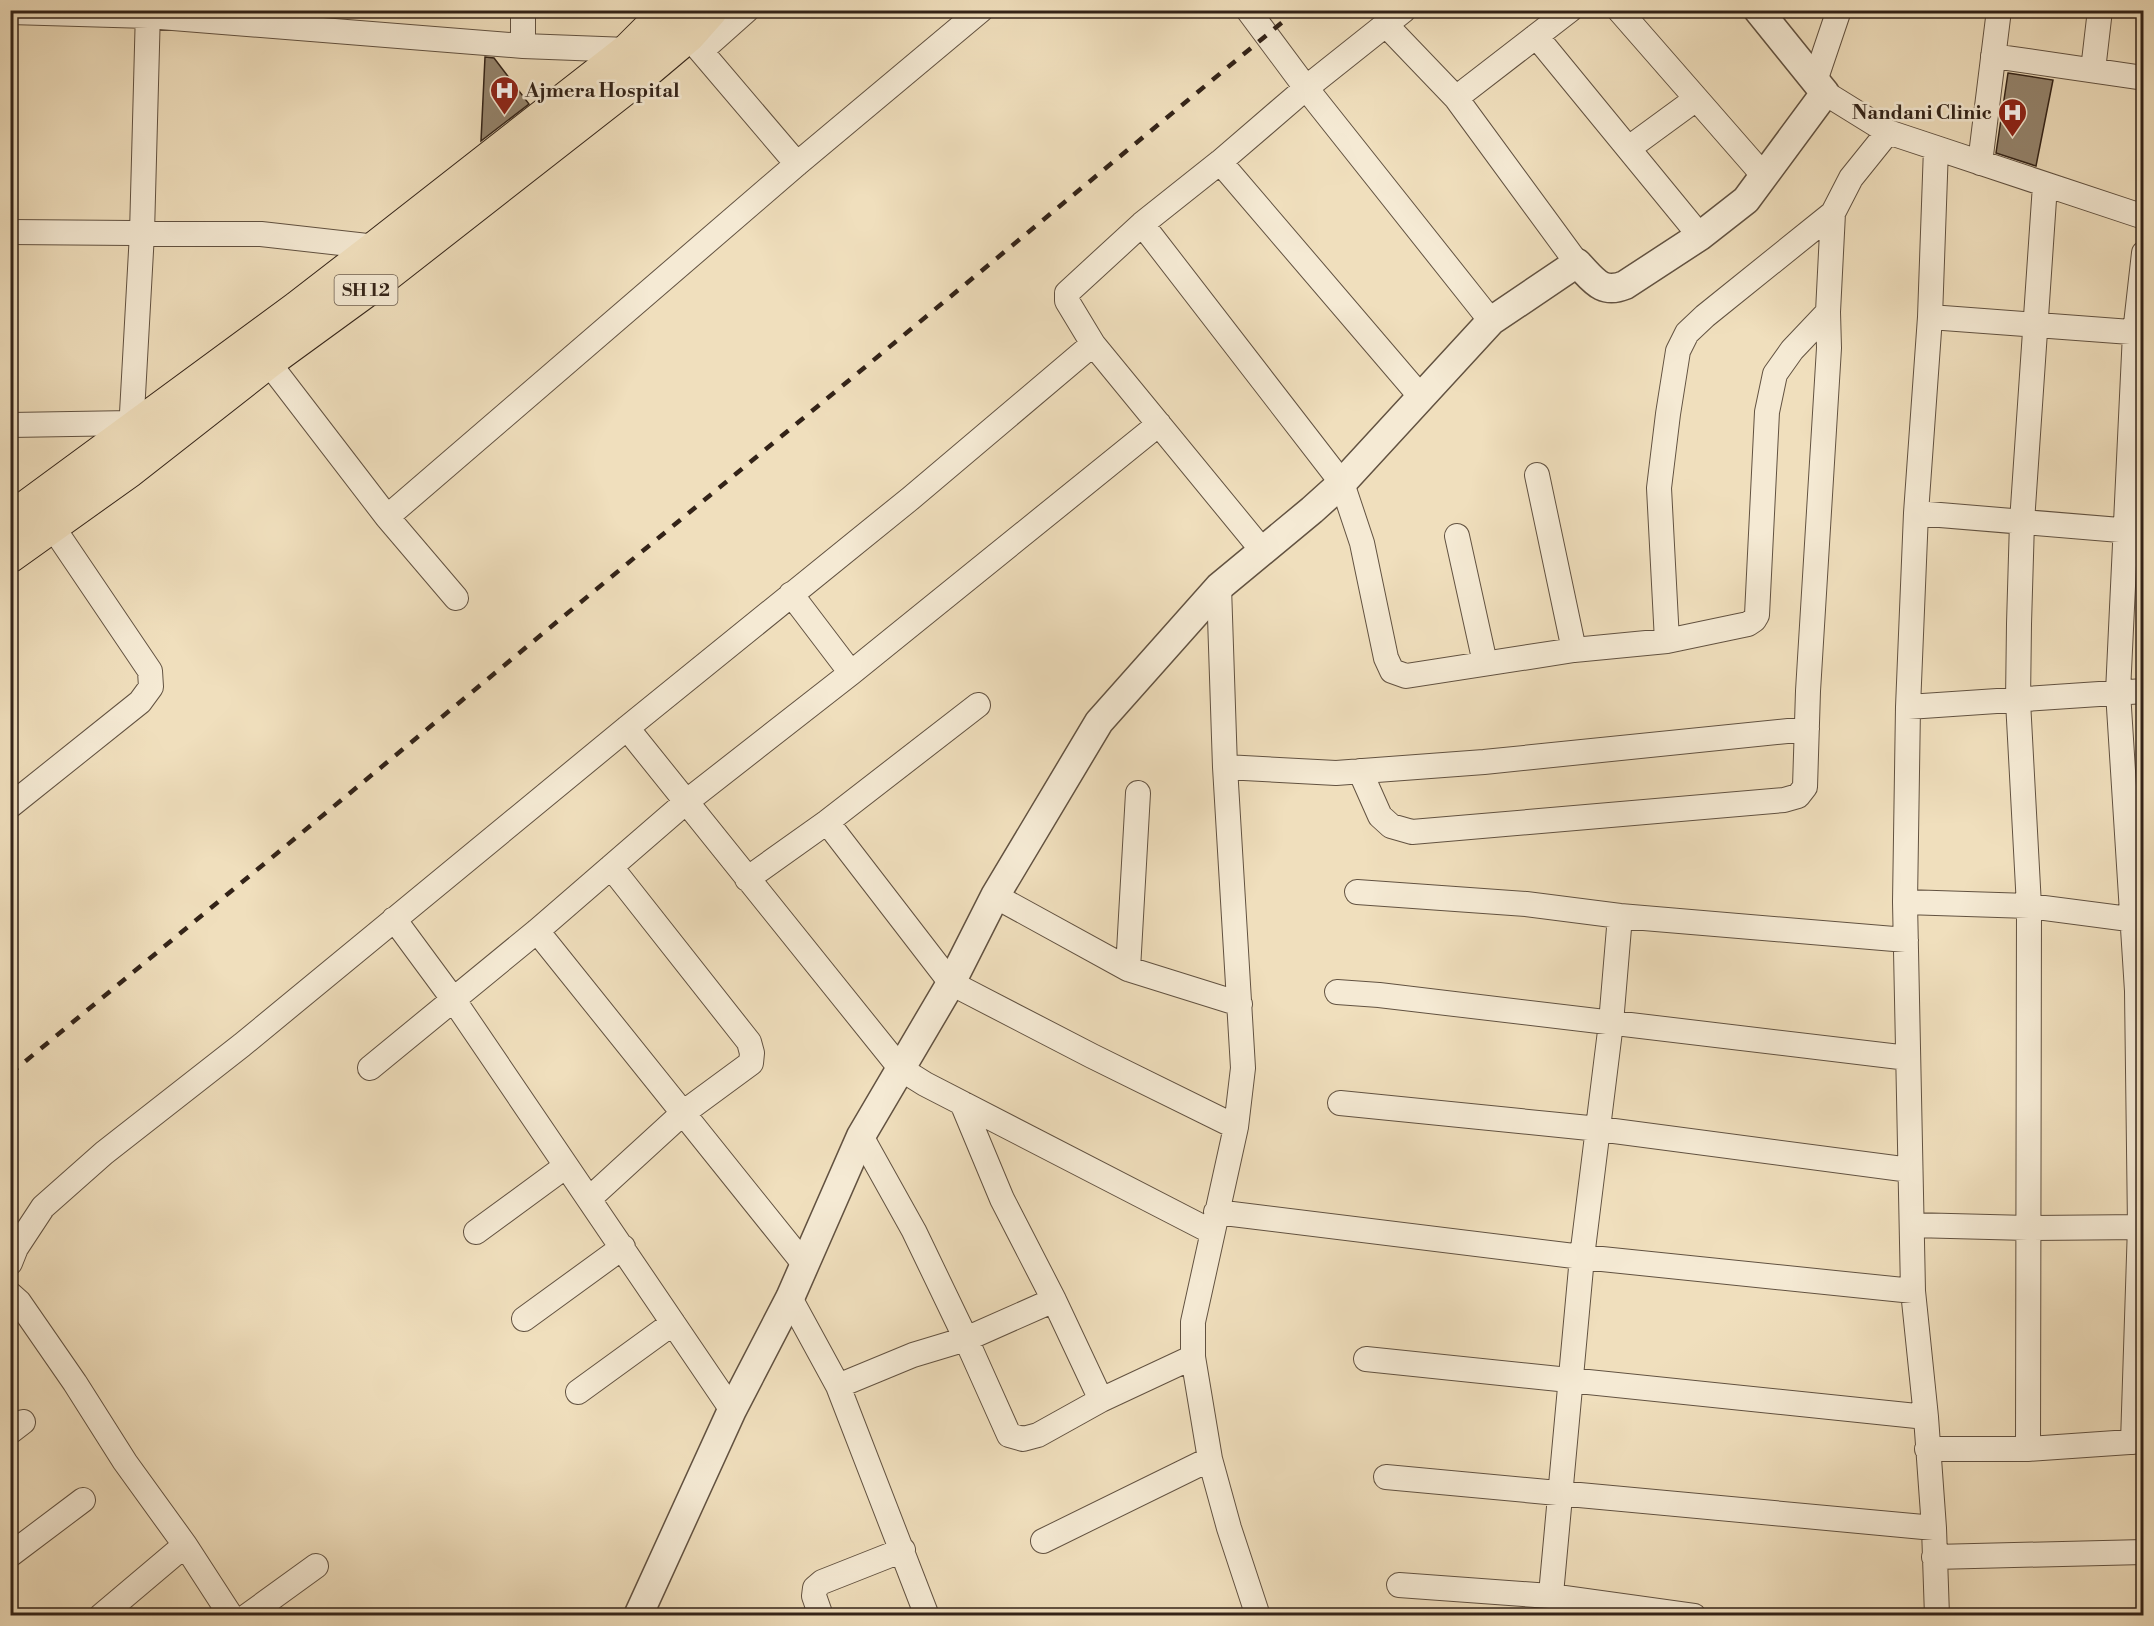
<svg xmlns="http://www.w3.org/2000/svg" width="2154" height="1626" viewBox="0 0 2154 1626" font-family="'Libre Bodoni',serif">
<rect width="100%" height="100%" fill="#f0dfbd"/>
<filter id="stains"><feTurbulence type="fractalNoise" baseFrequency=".00333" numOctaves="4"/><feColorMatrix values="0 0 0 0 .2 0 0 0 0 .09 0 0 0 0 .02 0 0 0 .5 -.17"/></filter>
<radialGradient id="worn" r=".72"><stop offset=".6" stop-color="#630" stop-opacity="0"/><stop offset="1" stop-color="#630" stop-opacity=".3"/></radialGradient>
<path fill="#95856e" stroke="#332318" stroke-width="1.5" d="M485,57L494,58L529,104L481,141Z
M2008,73L2053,80L2036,166L1996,153Z"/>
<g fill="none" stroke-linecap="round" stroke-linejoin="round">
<defs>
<path id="minor" d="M1248,10L1306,88L1491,321
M1619,10L1764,176
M10,12L148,16L523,46L628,50
M1386,25L1456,98L1577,263
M688,36L797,164
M1536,36L1700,236
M523,46V10
M701,51L747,10
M1993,56L2144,78
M2093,70L2100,10
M1815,81L1839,10
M1825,93L1888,132L2144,217
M1456,98L1570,10
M1629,148L1696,99
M1936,148L1930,317L1916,513L1908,707L1905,902L1913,1291L1926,1417L1934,1528L1937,1616
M1220,162L1421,397
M1980,163L1999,10
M1142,224L1342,483L1362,543L1386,658L1392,671L1406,676L1574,650L1667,641L1748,624L1754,620L1757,615L1767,412L1775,374L1792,350L1828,312
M10,232L261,234L376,247
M1930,317L2144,333
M268,362L387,517L797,164L981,10
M10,425L132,423
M131,431L142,233L148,10
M1537,475L1574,650
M1916,513L2144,532
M387,517L456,598
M1457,536L1485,663
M1262,550L1093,344L1067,301V293L1142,224L1220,162L1306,88L1404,10
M1219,587L1225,767L1243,1068L1236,1127L1193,1322V1357L1210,1459L1229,1528L1258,1616
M791,594L851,673
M1667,641L1659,488L1668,414L1678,351L1687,333L1705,316L1833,213
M1908,707L2144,691
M627,728L901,1069L925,1084L1212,1232
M1225,767L1336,773L1484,762L1807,729
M1360,771L1380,816L1391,826L1412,832L1784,800L1798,796L1805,787L1808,691L1829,348L1828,312L1833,213L1851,178L1888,132
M10,806L140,702L151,687L150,671L52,526
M827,822L951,983L1092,1056L1236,1127
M747,879L827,822L978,705
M1357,892L1526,904L1620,916L1906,940
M995,896L1128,969L1240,1004
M1905,902L2029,906L2144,921
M394,919L453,999L732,1410
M537,931L805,1265
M1128,969L1138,793
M1337,992L1379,995L1908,1058
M370,1068L537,931L686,802L851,673L1159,424
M962,1103L1002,1199L1054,1300L1101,1400
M1340,1103L1599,1129L1910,1170
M861,1136L914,1231L966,1339L1009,1435L1023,1439L1038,1435L1101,1400L1193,1357
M589,1199L683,1113L751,1063L752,1053L749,1042L611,867
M1216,1212L1582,1257L1913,1291
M1912,1225L2028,1228L2144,1227
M476,1232L566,1166
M10,1263L16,1248L43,1207L104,1153L242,1045L627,728L911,498L1093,344
M10,1294L19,1302L75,1383L125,1462L185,1545L231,1616
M790,1298L838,1386L927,1616
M524,1319L623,1247
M1366,1359L1926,1417
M838,1386L913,1355L966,1339L1054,1300
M578,1392L673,1323
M10,1432L23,1422
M2133,1442L2140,1226L2137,991L2118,692L2135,333L2144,253
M1927,1449H2028L2144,1441
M2028,1449L2029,906L2018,701L2019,624L2022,522L2045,185
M1386,1477L1934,1528
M1043,1541L1210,1459
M10,1555L83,1500
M1934,1557L2144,1552
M1399,1585L1550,1596L1694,1616
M101,1616L185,1545
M247,1616L316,1566
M821,1616L814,1596L815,1588L822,1582L903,1550
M1549,1616L1582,1257L1611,1023L1620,916"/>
<path id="tertiary" d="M638,1616L732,1410L790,1298L861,1136L951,983L995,896L1099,722L1219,587L1312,510L1342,483L1491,321L1577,263C1593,279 1601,295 1625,285L1700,236L1746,200L1825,93L1758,10"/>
<path id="primary" d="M10,519L297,308L376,247L628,50L668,10
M10,556L129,471L268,362L371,287L637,79L688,36L711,10"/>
</defs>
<use href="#minor" stroke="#625241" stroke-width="26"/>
<use href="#tertiary" stroke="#625241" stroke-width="31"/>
<use href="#primary" stroke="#332318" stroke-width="35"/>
<use href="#minor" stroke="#f5ead4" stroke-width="24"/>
<use href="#tertiary" stroke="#f5ead4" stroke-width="28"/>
<use href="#primary" stroke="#f0dfbd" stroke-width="33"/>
<path stroke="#332318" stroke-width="4.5" stroke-dasharray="10 10" stroke-linecap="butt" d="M10,1074L1297,10"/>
</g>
<defs>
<symbol id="hospital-pin" viewBox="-11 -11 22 30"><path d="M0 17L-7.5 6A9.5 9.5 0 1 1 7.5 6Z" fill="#8f2418" stroke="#f5ead4"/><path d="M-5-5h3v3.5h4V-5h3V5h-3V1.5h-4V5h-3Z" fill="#fff"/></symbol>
</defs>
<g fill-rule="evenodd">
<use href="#hospital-pin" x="488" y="74" width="33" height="45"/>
<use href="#hospital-pin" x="1996" y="96" width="33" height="45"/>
</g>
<g text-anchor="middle" stroke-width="5" stroke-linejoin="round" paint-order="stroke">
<rect fill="#f5ead4" stroke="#6d5f50" stroke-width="1.5" x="334.5" y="275" width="63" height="30" rx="4.5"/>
<g font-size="18" font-weight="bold" fill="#332318">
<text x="366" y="296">SH 12</text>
</g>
<g font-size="20" font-weight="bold" fill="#332318" stroke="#f5ead4" text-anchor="start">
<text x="525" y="97">Ajmera Hospital</text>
<text x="1992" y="119" text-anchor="end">Nandani Clinic</text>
</g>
</g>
<rect width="2154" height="1626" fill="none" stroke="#f0dfbd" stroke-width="36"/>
<rect x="12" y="12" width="2130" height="1602" fill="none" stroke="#332318" stroke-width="3"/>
<rect x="18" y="18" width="2118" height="1590" fill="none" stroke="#332318" stroke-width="1.5"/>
<rect width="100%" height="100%" filter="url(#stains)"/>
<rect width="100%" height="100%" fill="url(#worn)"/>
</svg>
